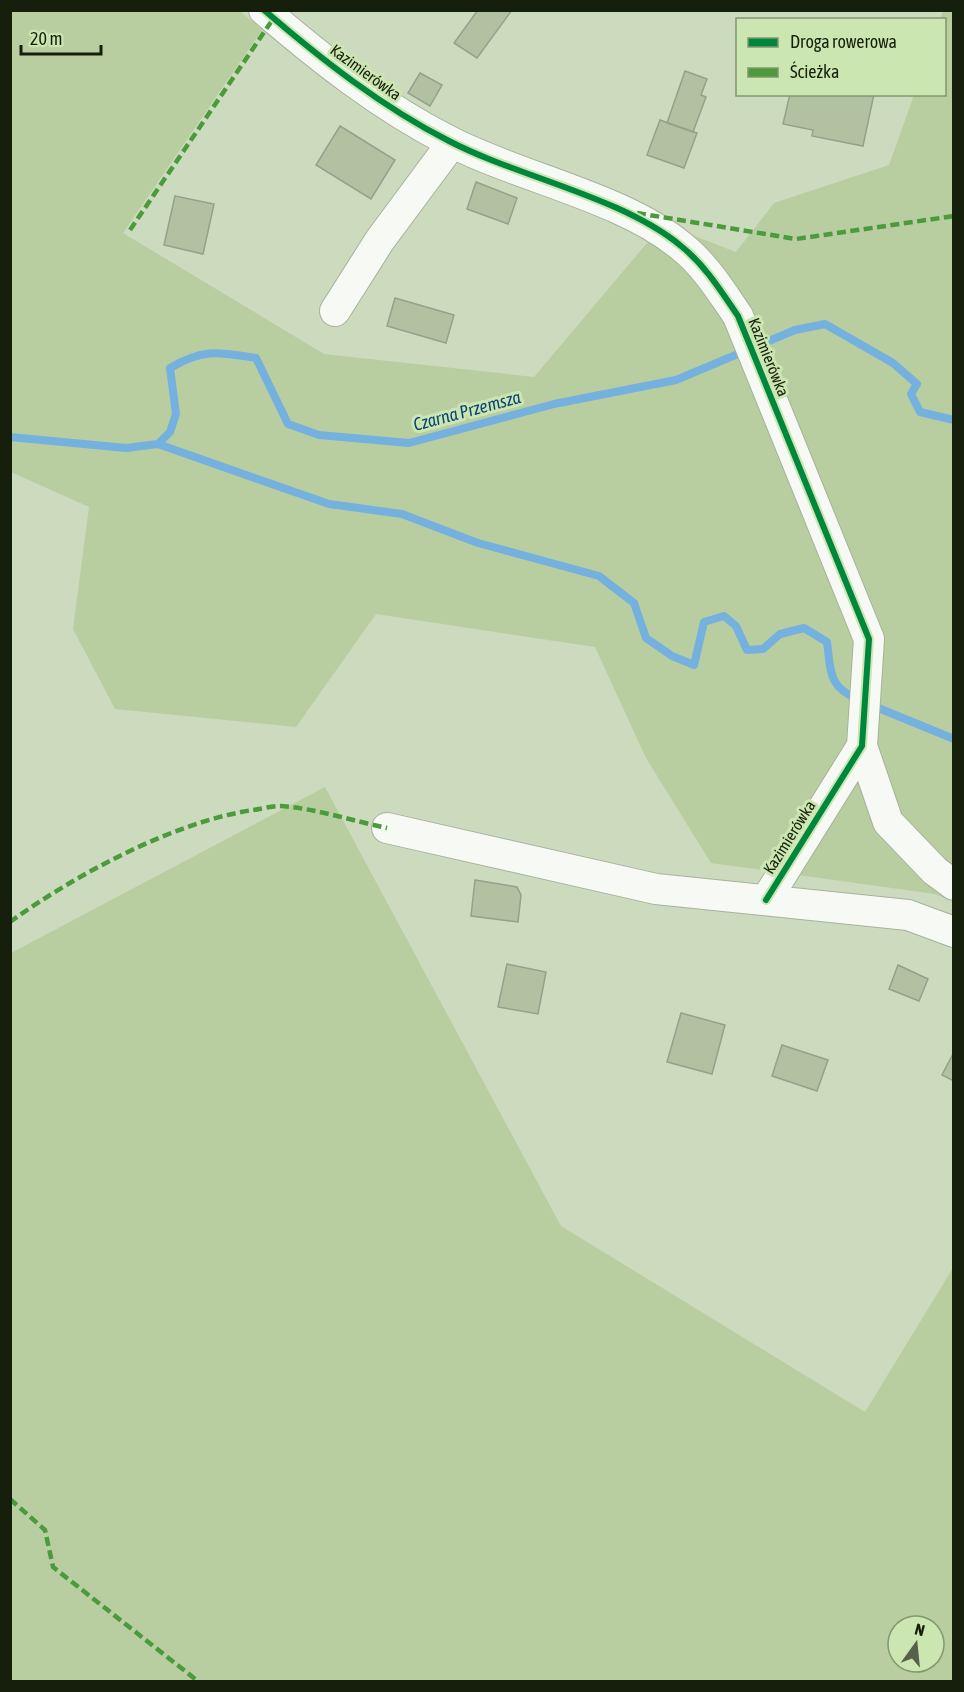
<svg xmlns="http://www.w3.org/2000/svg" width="964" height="1692" viewBox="0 0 964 1692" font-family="'Asap Condensed',sans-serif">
<rect width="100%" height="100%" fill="#ccdabe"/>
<path fill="#b8cea0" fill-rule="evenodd" d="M11,11H240L262,30L123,233L324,354L534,377L647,243L684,232L736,252L774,203L889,165L914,95L944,94V20L940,19L943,11H953V901L935,894L711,863L646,758L595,647L376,614L296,727L115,709L73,629L89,507L11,472Z
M325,787L561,1226L865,1412L953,1268V1681H11V953ZM898,1626H934V1662H898Z"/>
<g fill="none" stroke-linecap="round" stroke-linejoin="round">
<path stroke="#74b1df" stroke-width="8" d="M10,437L126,448L158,444L170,432L176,414L170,368C204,348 218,352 256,358L288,424L319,435L409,443L554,404L676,380L795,330L825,324L893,363L917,384L911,394L920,412L954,420
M158,444L329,504L402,514L478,543L599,576L634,603L646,638L672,656L694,665L704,622L724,616L736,626L747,650L763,649L780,634L804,628L827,642C831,672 828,687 859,700
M871,705L954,739"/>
</g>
<path fill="#b2c1a1" stroke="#96a08b" stroke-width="1.5" d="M478,10H512L477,58L454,43Z
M685,71L707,79L701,95L706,97L693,132L667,123Z
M420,73L442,85L430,106L408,93Z
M790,94H874L863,146L812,136L813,130L783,124Z
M660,120L697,133L684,168L647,155Z
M340,126L395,160L371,199L316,165Z
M476,182L517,198L508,224L467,209Z
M175,196L214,204L203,254L164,245Z
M395,298L454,315L446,343L387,326Z
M475,880L517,887L521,895L518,922L471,916Z
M507,964L546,972L538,1014L498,1007Z
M898,965L928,979L919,1001L889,989Z
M681,1013L725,1025L712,1074L667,1062Z
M782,1045L828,1060L817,1091L772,1076Z
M954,1052V1081L942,1075Z"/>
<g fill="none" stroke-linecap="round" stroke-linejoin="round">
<defs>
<path id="street" d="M264,10C321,59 382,107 449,141C518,177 622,197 681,246C705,265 721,291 738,316L869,639L862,746L766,900
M335,311L380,240L452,143
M862,746L888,822L935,871L954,885
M387,828L656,889L908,915L954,932"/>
</defs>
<use href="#street" stroke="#a7b29c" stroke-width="32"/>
<use href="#street" stroke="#f7f9f5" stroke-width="30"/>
<path stroke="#4b9a3b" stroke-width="4.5" stroke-dasharray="9 4.5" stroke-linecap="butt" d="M637,213L796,239L954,216
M130,230L273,19
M10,922C75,875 173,822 253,810C261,809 271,806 280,806C314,808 353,821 387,828
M10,1499L45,1530L53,1567L199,1682"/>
<defs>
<path id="cycleway" d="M264,10C321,59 382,107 449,141C518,177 622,197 681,246C705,265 721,291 738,316L869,639L862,746L766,900"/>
</defs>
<use href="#cycleway" stroke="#cce6b2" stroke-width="10"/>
<use href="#cycleway" stroke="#00873e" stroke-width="6"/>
</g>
<g text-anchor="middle" stroke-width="6" stroke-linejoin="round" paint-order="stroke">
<g font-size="16" fill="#161f0c" stroke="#cce6b2">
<text transform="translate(366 72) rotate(36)" y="6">Kazimierówka</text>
<text transform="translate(769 357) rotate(68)" y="6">Kazimierówka</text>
<text transform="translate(789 837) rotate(-58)" y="6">Kazimierówka</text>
</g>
<g font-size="18" font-style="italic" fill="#094677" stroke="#cce6b2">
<text transform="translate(467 411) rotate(-15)" y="6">Czarna Przemsza</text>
</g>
</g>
<rect width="964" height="1692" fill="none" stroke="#161f0c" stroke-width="24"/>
<rect x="736" y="18" width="210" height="78" fill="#cce6b2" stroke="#839670" stroke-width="1.5"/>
<rect x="748" y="38" width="30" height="9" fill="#00873e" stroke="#839670" stroke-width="1.5"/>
<text x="790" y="48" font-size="18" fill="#161f0c">Droga rowerowa</text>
<rect x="748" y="68" width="30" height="9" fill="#4b9a3b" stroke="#839670" stroke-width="1.5"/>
<text x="790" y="78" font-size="18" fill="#161f0c">Ścieżka</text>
<g transform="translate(916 1644) rotate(15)"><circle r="28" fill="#cce6b2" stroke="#839670" stroke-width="1.5"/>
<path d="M0-4.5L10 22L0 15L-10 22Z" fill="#56604a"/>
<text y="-9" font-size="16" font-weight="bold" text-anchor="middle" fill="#161f0c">N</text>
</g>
<path d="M21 45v9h80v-9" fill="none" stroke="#161f0c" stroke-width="3"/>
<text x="30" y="45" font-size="18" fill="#161f0c" stroke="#cce6b2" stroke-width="4.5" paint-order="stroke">20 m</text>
</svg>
